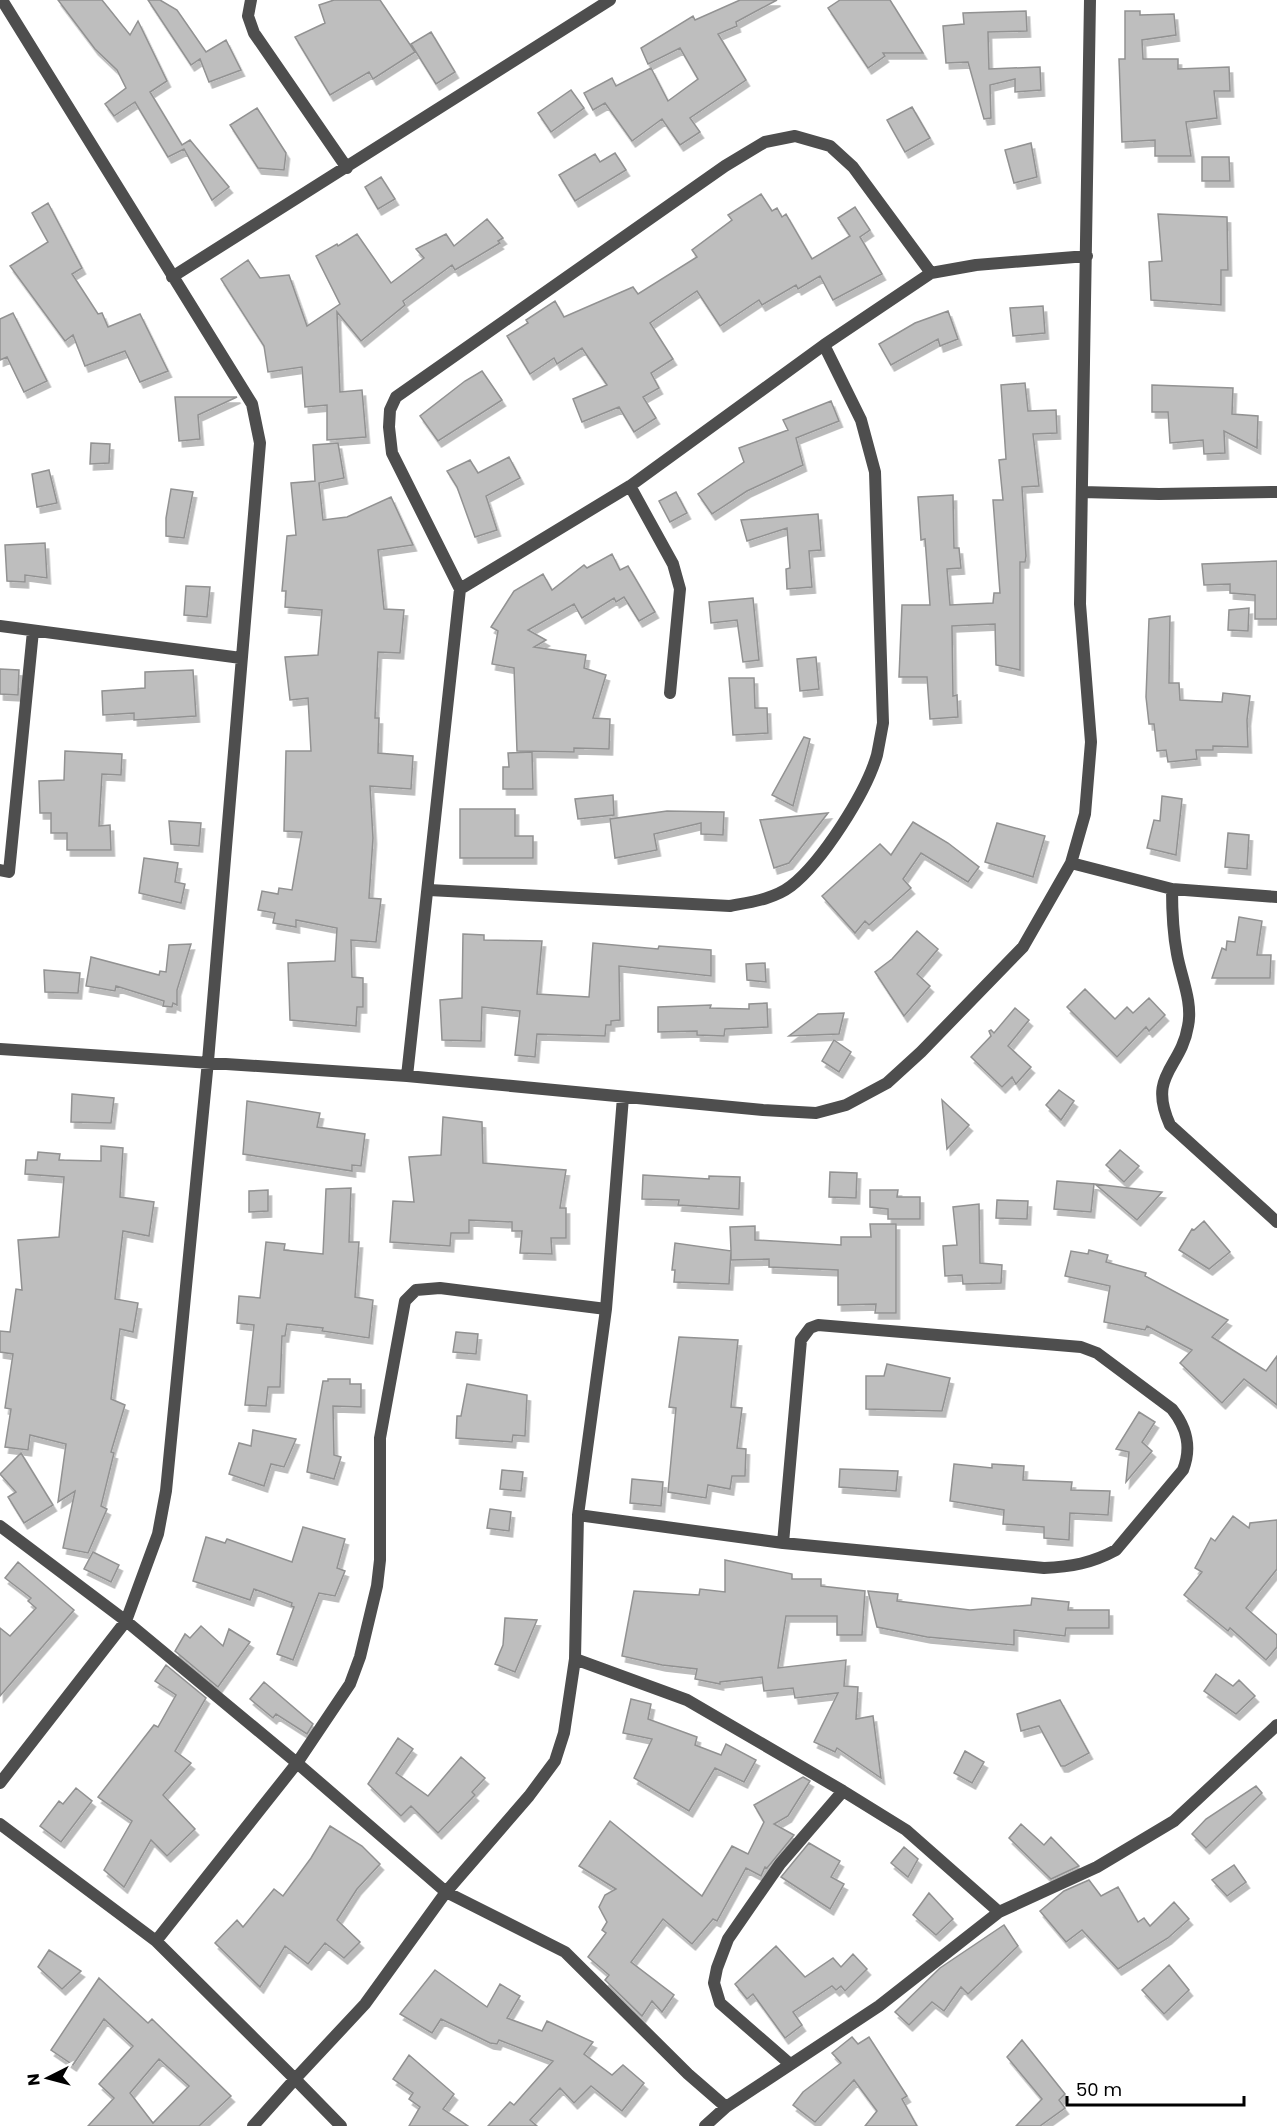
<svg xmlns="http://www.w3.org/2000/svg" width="1277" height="2126" viewBox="0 0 1277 2126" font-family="Poppins,sans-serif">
<defs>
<filter id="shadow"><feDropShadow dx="3.5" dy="6" stdDeviation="0" flood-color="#0004"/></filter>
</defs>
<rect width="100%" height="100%" fill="#fff"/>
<path fill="#bebebe" stroke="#929292" stroke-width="1.5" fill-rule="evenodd" filter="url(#shadow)" d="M58,0H102L130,35L138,21L167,81L150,92L182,145L190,140L229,187L212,200L184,149L168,157L135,102L114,116L105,104L126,88L117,70L95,49Z
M148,0H160L177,10L206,52L226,40L241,70L209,82L200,59L191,65Z
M334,0H380L415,52L373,79L369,72L330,95L295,37L325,23L319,5Z
M740,0H777L736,22L737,26L718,34L746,80L690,118L700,132L680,145L662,119L632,141L605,103L593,110L584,93L612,78L616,86L651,68L668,101L698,79L680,48L648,64L641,48L693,16L695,20Z
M840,0H890L923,53H883L885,56L868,68L828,8Z
M1026,11L1027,31L988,32L989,69L1040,67L1041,90L1015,92V79L990,85L991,118L984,119L968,62L946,63L943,26L964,24L963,13Z
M1125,11H1140V15L1174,14L1176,35L1142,40L1143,59H1178V69L1229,67L1230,91H1214L1217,118L1186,122L1191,156H1155V140L1122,142L1119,59H1125Z
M431,32L455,72L436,84L411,44Z
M571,90L584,108L551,132L538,113Z
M912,107L930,138L905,152L887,120Z
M257,108L286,153L284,170L258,168L230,125Z
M1031,143L1037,177L1014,183L1005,150Z
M615,153L626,170L575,201L559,175L595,154L600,162Z
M1202,157H1229L1230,181H1202Z
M381,177L395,199L378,209L365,187Z
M761,194L772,211L777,208L782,217L786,214L812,259L850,236L838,218L855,207L870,230L860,237L882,274L833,300L820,276L798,289L796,285L762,305L759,300L720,326L697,291L650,323L673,359L651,373L659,388L643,397L656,418L634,432L619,407L582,422L573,399L607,385L582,348L557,364L554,358L530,374L507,336L528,323L526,320L555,301L564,317L633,287L638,294L697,257L692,250L732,220L728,215Z
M48,203L82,268L72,274L98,314L102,313L108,327L140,314L168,371L140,382L125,351L85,366L73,335L65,341L10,266L48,242L32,213Z
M1158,214L1227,217L1228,270H1221V305L1151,300L1149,262L1162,261Z
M487,219L503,238L498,241L500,243L455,270L452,265L403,301L405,305L361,341L337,312L340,392L362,390L366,437L327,440V405L305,407L302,367L268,372L264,346L221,279L248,260L260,278L289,275L307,326L340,304L316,256L337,244L338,246L357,234L391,283L424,258L416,249L446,234L454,246Z
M1043,306L1045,333L1013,336L1010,308Z
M948,311L958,339L940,346L938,339L891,365L879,344L915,323Z
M13,313L47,381L24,392L7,357L0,360V319Z
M482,371L502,400L438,441L420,416L465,381Z
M1025,383L1028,411L1056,410L1057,433L1033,434L1039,486L1022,487L1026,556L1025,562H1020V670L996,665L995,624L952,626L953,696L957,695L958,717L930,719L927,677H899L902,605H930L925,539L921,540L918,497L953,495L954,548H959L961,568L947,569L950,605L993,603L994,593H1000L993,500H1003L999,460L1006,459L1001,385Z
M1152,385L1233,388L1232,414L1258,416L1257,448L1224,431L1225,453L1204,454L1203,440L1170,443L1168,412H1152Z
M175,397H237L198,415L200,439L179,441Z
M831,401L839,421L796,438L803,465L747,491L712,514L698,494L744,462L739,448L788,430L783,420Z
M91,443L110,444L109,463L90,464Z
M338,443L344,478L319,483L323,520L347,517L391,497L413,545L378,550L384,609L404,610L400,653L378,652L375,718H379L378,753L413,756L411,789L370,786L373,838L369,898L381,899L376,942L351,940L352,977L363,978V1007H357L356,1026L290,1020L288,963L335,961L337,928L296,920V927L273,923L275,913L258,910L262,891L278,894L279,888L292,890L302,832L284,831L286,751H311L308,698L290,700L285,657L318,655L322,610L285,607L286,591H282L287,536L296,535L291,483L315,481L313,445Z
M509,457L520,478L486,496L497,530L475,537L457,487L447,471L470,460L478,473Z
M49,470L57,503L37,507L32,474Z
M171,489L193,492L184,538L166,536V518Z
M676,492L687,513L670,522L659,501Z
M818,514L821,550L809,551L812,587L787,589L786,569L790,568L787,528L747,541L741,520Z
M45,543L47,578L25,575V582L7,581L5,545Z
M612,554L620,570L628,566L655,612L639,621L624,597L616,602L614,598L582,618L574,604L528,630L546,640L534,647L586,655L584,668L606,675L593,718L610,719L609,749L574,748V752L517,751L514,668L492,664L498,631L491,627L514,591L543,574L552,590L584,565L587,568Z
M1277,561V619H1255V595L1230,593V584L1204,585L1202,564Z
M186,586L210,587L207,617L184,615Z
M753,598L759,660L743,662L737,620L711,623L709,602Z
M1249,608L1248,631L1228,630L1229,610Z
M1170,616L1169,683H1179L1180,700L1222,702L1223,693L1250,696L1247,720L1248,747L1213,746V750H1196L1197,759L1168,762L1166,750L1157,751L1154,724H1149L1146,697L1149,619Z
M816,657L819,689L800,691L797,659Z
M0,669L19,670L18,695L0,694Z
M193,670L196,716L134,720V713L103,715L102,691L145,688V672Z
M729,678H754L755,708H767L768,733L733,735Z
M804,737L810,739L793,806L772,795Z
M65,751L122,754L121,775L102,774L99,826L110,825L111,850H67V833H51V813H40L39,781L64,780Z
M532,752L533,789H503V767H509L508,753Z
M613,795L614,815L578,819L575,799Z
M1162,796L1182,799L1176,855L1147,848L1154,820L1160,821Z
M460,809H515V836H533V858H460Z
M667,811L724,812L723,835L701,834V823L654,834L657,850L615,858L610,819Z
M828,813L789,863L774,868L760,820Z
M169,821L201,823L199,846L171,844Z
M913,822L948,843L979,867L968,882L921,853L903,879L911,888L869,925L865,921L855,933L822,896L880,844L891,855Z
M997,823L1045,836L1033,877L985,862Z
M1228,833L1249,835L1247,869L1225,867Z
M144,858L178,863L175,882L185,884L181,903L139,893Z
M1239,917L1262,921L1257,955H1271L1270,978H1212L1222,948L1226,950L1227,941L1235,942Z
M917,931L938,949L917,974L930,986L904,1016L875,972L892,959Z
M463,934L484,935V940L542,941L537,994L589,997L593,943L658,949L659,946L711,950V976L619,966L620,1020L611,1021V1025H606L605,1036L537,1034L535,1057L515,1055L520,1011L482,1007L481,1041L442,1040L440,1000L462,998Z
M191,944L177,990V1005L173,1003L172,1007L163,1006L164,1001L116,986L115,991L86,986L91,957L159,975L160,971L166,972L169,945Z
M765,963L766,982L747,980L746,964Z
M44,970L80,973L78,993L45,992Z
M1085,989L1115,1019L1127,1007L1133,1013L1149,998L1165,1015L1149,1031L1146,1027L1117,1057L1067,1007Z
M767,1003L768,1027L725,1029L724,1036L697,1035V1031L658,1032V1007L711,1005L710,1008L749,1009V1004Z
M1015,1008L1029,1020L1008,1046L1031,1067L1016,1084L1012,1077L1002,1087L971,1057L991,1036L989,1031L991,1030L994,1033Z
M844,1013L839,1034L789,1036L818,1014Z
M834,1040L851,1052L839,1072L822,1061Z
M1059,1090L1074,1101L1061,1120L1046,1105Z
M72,1094L114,1098L111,1123L71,1122Z
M942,1100L969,1125L947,1149Z
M247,1101L320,1113L317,1127L365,1134L361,1166L352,1165V1171L243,1154Z
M443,1117L482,1122L483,1163L566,1170L560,1208H566V1238H551L552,1254L520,1253L522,1231H512V1222L469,1220V1233H451L450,1246L390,1242L393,1201L414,1202L409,1157L441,1155Z
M101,1146L123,1148L120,1197L154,1202L149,1236L123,1231L115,1299L138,1303L133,1332L120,1329L111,1399L125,1405L111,1452L114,1453L101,1506L107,1509L88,1553L63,1548L75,1491L58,1502L66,1444L30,1435L28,1450L5,1447L11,1409L5,1408L13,1354L0,1352V1331L10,1332L16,1289L22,1290L18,1240L59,1237L64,1177L25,1174L26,1160H37L38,1152L60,1154L59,1160L101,1161Z
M1120,1150L1139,1166L1124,1182L1106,1165Z
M830,1172L857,1173L856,1198L829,1197Z
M643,1175L709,1179V1176L740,1177L739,1209L678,1205L679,1200L642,1199Z
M1057,1181L1094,1184L1091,1212L1054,1209Z
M1095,1184L1162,1192L1137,1220Z
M351,1188L349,1242H359L355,1297L373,1300L369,1338L322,1331L323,1328L287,1324L285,1336H282L280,1387H268L266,1406L245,1405L254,1325L237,1323L239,1296L260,1298L266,1242L285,1244L284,1250L323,1254L326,1189Z
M268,1190V1211L249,1212V1191Z
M870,1190H898L897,1197H920V1219H888V1209L870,1207Z
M997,1200L1028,1201L1027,1219L996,1218Z
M979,1204L980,1263L1002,1265L1001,1283L963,1284L962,1275L945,1276L943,1246L957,1245L953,1207Z
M1204,1221L1230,1252L1209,1269L1179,1250L1192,1229L1194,1230Z
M870,1224H896V1313H875L876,1304L838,1305V1270L769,1267V1259L731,1260V1251L729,1284L674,1282L675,1270H672L675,1243L731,1251L730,1227L755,1226V1240L841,1245V1237H871Z
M1089,1250L1108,1255L1106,1262L1146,1273L1145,1276L1228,1320L1212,1337L1266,1371L1277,1356V1405L1244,1379L1222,1403L1180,1363L1192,1350L1147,1326L1145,1330L1104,1322L1110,1286L1065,1276L1071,1251L1088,1254Z
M456,1332L478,1334L476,1354L453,1352Z
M679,1337L738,1340L731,1407L742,1408L737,1448L746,1449L745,1476H732L730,1489L708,1485L706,1498L668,1492L676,1408L669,1407Z
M887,1364L950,1378L942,1411L866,1409V1376H884Z
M328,1379H350V1384H361V1407L333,1406L334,1455L341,1457L334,1479L307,1472L323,1381H328Z
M467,1384L527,1395L525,1436L513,1435L512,1442L456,1438L457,1416H461Z
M1139,1412L1155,1422L1142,1442L1152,1451L1126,1482L1129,1452L1116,1449Z
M253,1430L296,1439L284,1467L271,1464L264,1486L229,1474L239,1443L251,1446Z
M21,1453L53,1505L24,1523L8,1497L16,1492L0,1474Z
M954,1464L992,1468V1464L1024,1466L1023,1480L1072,1482L1071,1490L1110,1491L1108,1515L1070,1513L1069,1540L1044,1538V1527L1003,1524L1004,1510L950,1501Z
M840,1469L898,1471L896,1491L839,1487Z
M502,1470L523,1472L521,1491L500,1489Z
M632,1479L663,1482L661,1506L630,1503Z
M490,1509L511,1512L509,1531L487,1528Z
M1233,1516L1249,1528L1250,1523L1277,1520V1569L1246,1608L1277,1635V1647L1266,1660L1230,1628L1228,1631L1184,1595L1202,1572L1195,1568L1211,1538L1215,1541Z
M303,1527L345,1539L337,1568L345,1571L335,1596L319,1593L293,1660L277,1654L294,1607L291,1606L292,1603L254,1589L250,1600L193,1581L206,1537L225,1543L227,1539L292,1562Z
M93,1552L119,1565L111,1582L84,1569Z
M725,1560L792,1574V1579H821V1586L865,1591L862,1635H837V1616H786L778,1668L846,1660L844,1686L858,1687L856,1719L873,1716L881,1778L837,1748L835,1752L814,1742L838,1693L795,1698L793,1688L764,1691L762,1677L720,1682V1684L695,1679L697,1669L662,1665L622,1656L634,1591L699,1595L700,1589L725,1592Z
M18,1562L74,1610L0,1696V1628L10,1636L36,1608L28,1601L31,1598L5,1578Z
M868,1591L898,1594L897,1601L970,1610L1031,1605L1032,1598L1069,1602L1068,1610H1109V1628H1066L1065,1636L1014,1630V1645L927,1637L877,1627Z
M505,1618L537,1620L515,1672L495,1664L503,1645Z
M201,1626L223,1646L229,1629L250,1642L218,1687L175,1651L185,1634L190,1638Z
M166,1665L206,1698L175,1751L191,1763L163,1795L195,1829L167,1856L151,1840L124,1887L104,1870L132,1821L98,1797L154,1725L158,1727L176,1695L155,1681Z
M1216,1674L1233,1686L1239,1680L1255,1696L1236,1714L1204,1691Z
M264,1682L313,1724L307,1734L276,1714L273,1718L250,1699Z
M631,1699L651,1704L648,1719L697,1737L695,1745L721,1755L726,1744L756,1760L744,1782L715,1768L689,1811L634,1778L652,1739L623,1733Z
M1060,1700L1089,1753L1065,1766H1061L1039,1726L1021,1731L1017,1714Z
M398,1738L413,1749L396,1773L428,1796L461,1757L485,1778L472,1792L475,1795L438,1833L411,1806L401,1816L368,1784Z
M965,1751L984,1762L972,1783L954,1773Z
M803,1777L810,1781L788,1816L774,1824L794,1835L767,1868L765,1867L761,1876L746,1868L717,1921L713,1919L692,1944L663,1919L631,1962L674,1995L662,2012L652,2001L642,2016L605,1980L609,1975L588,1957L606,1933L602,1930L607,1922L599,1907L605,1895L616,1889L579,1866L610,1821L702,1896L732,1846L748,1854L764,1822L754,1805Z
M1256,1786L1262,1793L1206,1848L1192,1834L1206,1819Z
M76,1788L92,1801L61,1842L40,1826L59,1801L63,1804Z
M1021,1824L1044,1845L1051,1837L1079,1866L1051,1879L1009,1838Z
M330,1826L362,1846L380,1864L357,1889L337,1920L360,1942L344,1958L325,1943L308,1964L285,1946L260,1987L215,1943L237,1920L243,1927L274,1889L283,1896L311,1858Z
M809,1843L840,1861L831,1877L844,1884L830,1909L781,1877Z
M904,1847L918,1859L908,1877L891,1863Z
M1234,1865L1246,1882L1227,1896L1212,1880Z
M1089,1880L1101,1896L1118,1887L1138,1922L1144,1918L1150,1926L1174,1902L1189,1919L1168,1938L1118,1969L1082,1930L1066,1942L1040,1911L1064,1891Z
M929,1893L953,1919L936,1935L913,1915Z
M1004,1925L1018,1946L968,1994L961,1987L944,2011L932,2002L909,2025L895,2012L940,1968Z
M776,1946L805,1977L833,1958L841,1967L853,1954L867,1969L845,1991L841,1986L836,1990L832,1986L793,2012L802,2025L785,2038L753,1994L747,1999L735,1984Z
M49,1950L81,1971L62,1989L38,1967Z
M1169,1965L1189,1990L1164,2014L1142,1990Z
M435,1970L487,2007L500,1984L520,1996L507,2018L542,2031L547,2021L593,2042L584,2054L612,2075L623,2065L644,2083L622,2111L591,2086L574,2103L560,2088L530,2120L537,2126H488L510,2102L514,2105L553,2061L499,2040L497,2044L490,2043L441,2019L432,2033L400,2014Z
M99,1978L148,2023L152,2019L231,2096L199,2126H88L114,2098L99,2084L133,2046L104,2019L73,2065L51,2050ZM159,2059L189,2086L153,2123L130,2093Z
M852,2037L858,2044L869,2037L907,2096L902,2099L917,2126H865L877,2111L854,2080L815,2122L793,2105L803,2092L841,2063L832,2053Z
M1022,2040L1065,2094L1059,2100L1065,2108L1040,2126H1016L1042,2099L1007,2057Z
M409,2055L454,2094L443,2109L468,2126H409L420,2107L409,2099L413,2093L393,2079Z"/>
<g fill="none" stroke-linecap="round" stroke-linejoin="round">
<path stroke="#4e4e4e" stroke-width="12" d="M251,0L248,16L254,33L347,168
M172,277L610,0
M630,486L673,564L680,589L670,693
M1082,492L1159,494L1277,492
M460,589L392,453L389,427L390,410L396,397L725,166L765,142L795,136L830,146L853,167L931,273
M0,626L241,658
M1071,863L1172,889L1277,897
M0,870L9,872L33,631
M1172,889C1172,911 1173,933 1177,954C1181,977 1193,1002 1188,1026C1181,1069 1147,1074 1170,1125L1277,1222
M429,890L730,906C751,902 774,899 791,886C822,862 866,793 877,755C879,745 881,734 883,723L875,472L861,420L824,345
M0,1049L407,1076L763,1110L816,1113L846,1105L887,1083L921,1052L1023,947L1071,863L1085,814L1091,742L1080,604L1090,0
M407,1076L460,589L630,486L824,345L931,273L976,265L1087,256
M578,1515L783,1543L1044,1568C1071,1567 1092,1563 1116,1550L1183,1470C1192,1447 1187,1428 1172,1409L1097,1353L1081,1347L818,1325L810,1328L801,1340L783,1543
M0,1526L126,1621L297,1763L446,1892L565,1952L688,2074L726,2107
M575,1659L687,1700L843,1791L906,1830L999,1912
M0,1783L126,1621L158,1534L166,1491L208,1061L260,443L252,404L2,0
M0,1824L156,1941L295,2079L253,2126
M156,1941L297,1763L350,1684L360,1657L377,1586L380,1560V1438L405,1301L416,1290L440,1288L606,1309
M790,2064L720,2003L714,1983L717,1968L728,1939L780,1864L843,1791
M341,2126L295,2079L365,2004L446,1892L529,1796L555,1761L564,1733L575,1659L578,1515L606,1309L623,1097
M705,2126L726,2107L879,2006L999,1912L1097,1867L1174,1821L1277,1725"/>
</g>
<g transform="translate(48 2078) rotate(264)" stroke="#ffffff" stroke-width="4.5" paint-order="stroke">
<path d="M0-4.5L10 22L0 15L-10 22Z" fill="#000000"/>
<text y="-9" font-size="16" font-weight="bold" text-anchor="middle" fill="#000000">N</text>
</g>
<path d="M1067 2096v9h177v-9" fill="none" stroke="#000000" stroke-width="3"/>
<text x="1076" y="2096" font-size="18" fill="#000000" stroke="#ffffff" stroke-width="4.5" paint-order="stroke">50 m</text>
</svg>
